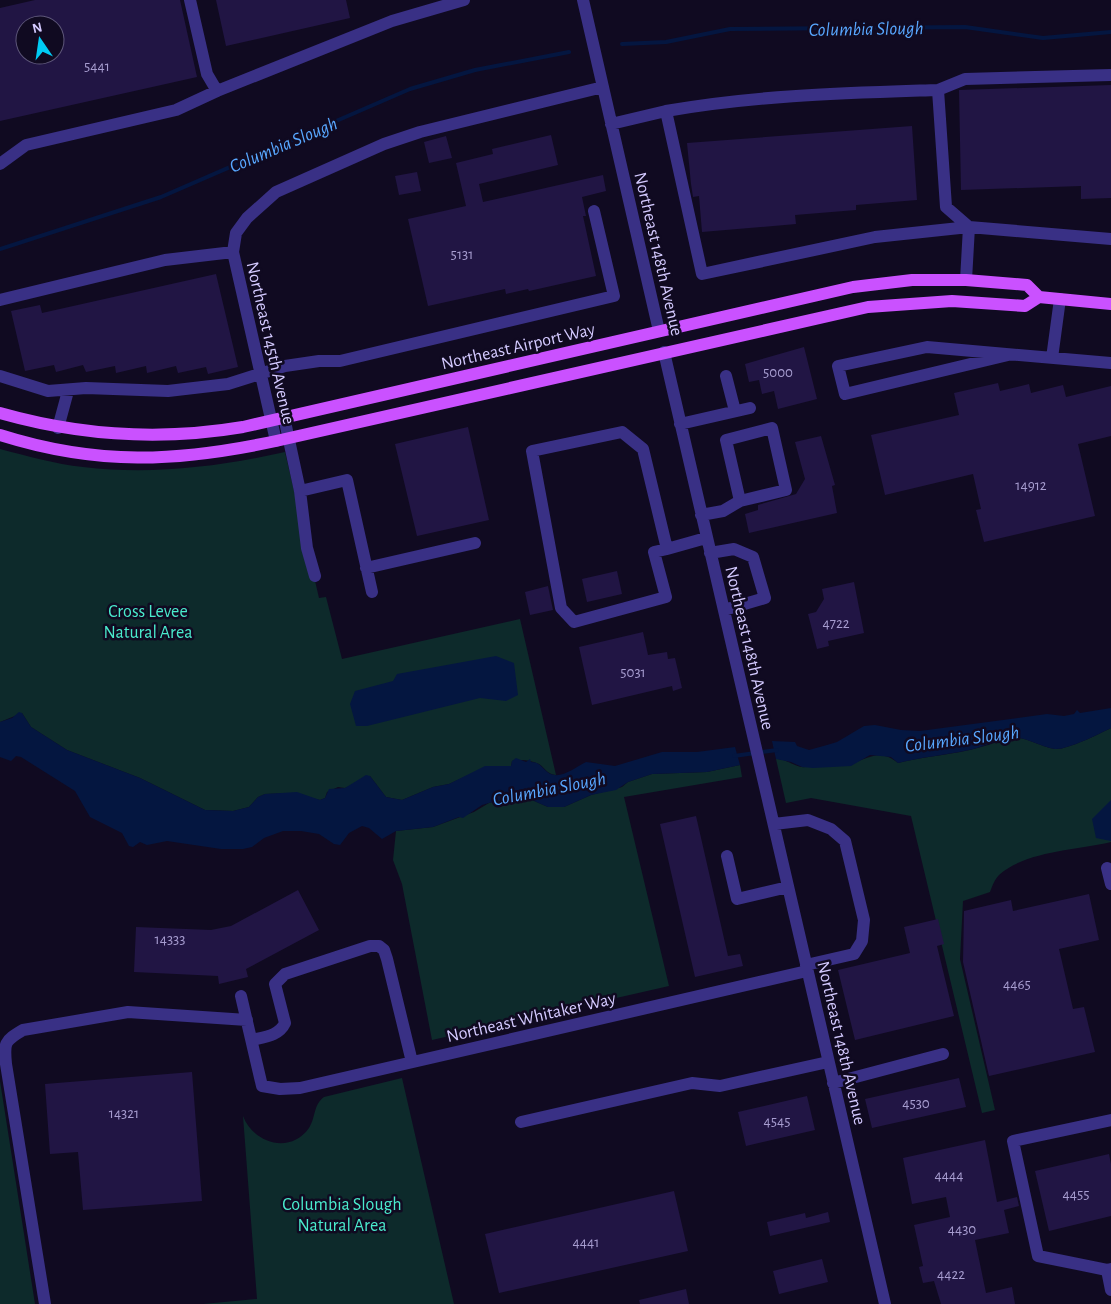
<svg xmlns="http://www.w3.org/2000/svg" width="1111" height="1304" viewBox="0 0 1111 1304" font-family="'Alegreya Sans',sans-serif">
<rect width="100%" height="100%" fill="#100a21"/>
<path fill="#0d2a2b" d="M0,449C27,456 55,464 83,467C151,475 218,467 285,452L319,598L326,597L342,659L520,619L556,775C547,774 545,768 539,764C530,760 521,759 512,761L511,766L479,770L449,784L433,787L402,800L386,797L370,776L345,788L338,787L327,792L325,798L320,800L291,793L265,794L258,797L249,807L233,811L205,810L140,778L67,750L31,727L22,713L0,722Z
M1111,728V842C1078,850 1025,851 999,875C995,879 992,886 990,892L963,901L960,959L995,1110L982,1113L911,816L811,798L786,803L776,759C786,759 792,765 801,767C806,768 855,763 859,761C874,755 883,751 898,763C924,756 954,755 981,747C991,745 1000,740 1010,738C1027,736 1039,747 1055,749C1067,750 1099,734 1111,728Z
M740,765L742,777L624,797L669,986L432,1040L402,884L393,860L396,831L433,827L474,812L489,803L506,798L525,797L548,807H564L591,795L622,787L628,782L652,774L707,772Z
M402,1078L454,1304H203L257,1299L243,1116C253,1143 290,1155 309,1128C316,1117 313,1105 324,1097Z
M0,1081L35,1304H0Z"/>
<path fill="#041640" d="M496,656L514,663L518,695L506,701L480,698L367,726H356L350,704L355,691L393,681L397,674Z
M1111,708V728C1099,734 1067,750 1055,749C1039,747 1027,736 1010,738C996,740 983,747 969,750C946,755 921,757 898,763L891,757L870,755L851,766L813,768L802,767L791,762L776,759L772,741L795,742L797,746L809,750L827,745L837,742L864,726L875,725L901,730L920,731L1047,714L1064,716L1074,714L1077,710L1080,713Z
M19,712L22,713L31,727L67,750L140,778L205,810L233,811L249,807L258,797L265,794L297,792L320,800L325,798L329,789L345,788L366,775L370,776L386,797L402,800L433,787L449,784L485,766H511L512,761L516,758L526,762L530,759L531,762C538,762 540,765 545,770C557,783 574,768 586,762L615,766L662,752H697L735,747L740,765L707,772L652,774L628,782L616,790L591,795L564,807H548L525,797L506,798L482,805L463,818L459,817L433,827L396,831L382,839L369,828L362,826L349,833L340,845L334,844L319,834L301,831H283L264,838L252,847L243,849H221L167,841L147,845L140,842L133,847L129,846L122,833L90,817L75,791L21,757L16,756L11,761L0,757V722L12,718Z
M1111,800V841L1096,838L1092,819Z"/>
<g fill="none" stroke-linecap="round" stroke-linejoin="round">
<path stroke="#041640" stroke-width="4" d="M622,44L666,42L730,29L965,27L1043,38L1111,32
M0,249L161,197L410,89L475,70L569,52
M734,756L777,750"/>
</g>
<path fill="#211544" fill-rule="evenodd" d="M35,0H180L197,77L0,121V8ZM25,25H55V55H25Z
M216,0H346L350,18L226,46Z
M1111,85V198L1081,199V186L961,190L959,90Z
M912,126L917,200L856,205V210L795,215L796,224L702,232L699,196L693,197L691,184L687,143Z
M551,135L558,165L479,184L483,202L603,175L606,191L582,197L586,216H583L596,276L529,291L528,289L506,294L505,289L428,306L408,219L466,206L456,163L493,154L492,149Z
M446,136L452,158L429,163L424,142Z
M417,172L421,191L399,195L395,176Z
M216,274L238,367L208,374L206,367L178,373L176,366L147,373L146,366L116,373L115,366L86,372L83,365L56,372L54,365L25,371L11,311L40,305L42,313Z
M804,347L817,399L778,409L774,391L762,394L759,380L749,382L745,364Z
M998,383L1000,391L1029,384L1031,393L1063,385L1066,397L1111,386V436L1078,444L1095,516L984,542L976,510L981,509L973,474L885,495L871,435L959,415L954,393Z
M468,427L489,520L417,536L395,444Z
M821,436L835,485L832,486L837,513L749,533L745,514L758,510V505L796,494L805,479L795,442Z
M617,571L622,594L587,602L582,579Z
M854,582L864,633L828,641L829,646L817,649L808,614L816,612L824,599L822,589Z
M548,586L553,610L530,615L525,592Z
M643,632L648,655L667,652L668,659L675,658L682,688L673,691L672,686L592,705L579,647Z
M696,816L728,956L740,954L743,966L695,977L660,824Z
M298,890L319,930L246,969L248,977L219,984L218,976L134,972L136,927L211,930L231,926Z
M1089,894L1099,940L1059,949L1073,1009L1084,1007L1095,1052L989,1076L963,962L964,911L1011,900L1013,911Z
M938,919L944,944L937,946L954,1016L855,1040L838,970L910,953L904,927Z
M192,1072L202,1201L83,1210L78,1152L50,1154L45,1084Z
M959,1078L966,1107L872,1128L865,1099Z
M807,1096L815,1130L746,1146L738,1112Z
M985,1140L997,1202L1017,1197L1019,1206L1004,1210L1009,1233L975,1240L986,1293L1012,1287L1015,1304H941L934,1281L923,1283L919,1267L923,1266L914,1225L950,1217L946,1197L912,1204L903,1158Z
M1109,1154L1111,1164V1216L1049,1231L1035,1171Z
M674,1191L688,1251L499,1293L485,1234Z
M828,1212L830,1222L770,1236L767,1222L805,1213L806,1218Z
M822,1259L828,1282L779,1294L773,1271Z
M686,1289L689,1304H640L639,1300Z"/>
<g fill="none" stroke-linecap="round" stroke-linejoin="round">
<path stroke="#393085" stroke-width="12" d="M190,0L207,74L217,91
M583,0L659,331
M938,90L965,79L1111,75
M666,111C756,95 847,93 938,90L946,207L969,227
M611,124L666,111L702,274L875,237L969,227
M0,164L26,145L176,110L217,91L392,21L464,0
M966,280L969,227L1111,239
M0,300L165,260L233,252
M664,352L885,1304
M1008,355L845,394L838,366L927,347L1111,363
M1052,358L1060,299
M0,376L48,391L86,388L168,391L228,384L285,366L319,361H340L614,296L594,211
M726,376L735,411
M284,417L300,491L347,480L372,592
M680,424L750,408
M58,428L68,391
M276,441L233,252L236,233L247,218L276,192L384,144L420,132L603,87
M300,491L307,548L315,576
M701,515L723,511L740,501L786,490L772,428L726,440L740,501
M667,549L654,552L666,597L574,622L561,608L532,451L622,432L643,449L667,549L706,538
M710,553L734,549L753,557L765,598L724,610
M366,568L475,543
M774,824L808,820L831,829L845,841L864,920L862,941L854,954L806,965
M727,856L737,899L788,887
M1107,868L1111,884
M241,996L262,1086L280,1089L300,1088L807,971
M252,1040C264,1037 279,1036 285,1023L275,984L285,974L370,946H379L384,950L387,959L412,1062
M833,1083L943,1054
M521,1122L692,1083L720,1086L828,1062
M1111,1269L1107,1270L1111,1290
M1107,1270L1038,1256L1013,1141L1111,1120
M45,1304L6,1064C4,1043 4,1041 23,1030L128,1012L247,1020"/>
<path stroke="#ca51ff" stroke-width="12" d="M0,413C81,436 160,441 243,427L853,287L912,280H966L1027,285L1039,297
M0,435C98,466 177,462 276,441L868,307L952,301L1025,306L1039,297L1111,304"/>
</g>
<g text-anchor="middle" stroke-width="5" stroke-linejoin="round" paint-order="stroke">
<g font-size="15" fill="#a79dd0">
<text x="97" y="71">5441</text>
<text x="462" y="259">5131</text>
<text x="778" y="377">5000</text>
<text x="1031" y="490">14912</text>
<text x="836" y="628">4722</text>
<text x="633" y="677">5031</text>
<text x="170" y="944">14333</text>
<text x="1017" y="989">4465</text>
<text x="916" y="1108">4530</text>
<text x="124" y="1118">14321</text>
<text x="777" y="1126">4545</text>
<text x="949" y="1180">4444</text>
<text x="1076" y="1199">4455</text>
<text x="962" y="1234">4430</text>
<text x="586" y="1247">4441</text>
<text x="951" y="1279">4422</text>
</g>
<g font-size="18" fill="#d4caff" stroke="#100a21">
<text transform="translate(659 254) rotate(77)" y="6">Northeast 148th Avenue</text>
<text transform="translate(271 343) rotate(77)" y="6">Northeast 145th Avenue</text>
<text transform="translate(518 346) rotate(-13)" y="6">Northeast Airport Way</text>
<text transform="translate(750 648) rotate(77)" y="6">Northeast 148th Avenue</text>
<text transform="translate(531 1017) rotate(-13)" y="6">Northeast Whitaker Way</text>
<text transform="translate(842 1043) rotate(77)" y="6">Northeast 148th Avenue</text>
</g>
<g font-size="18" fill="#4aebcd" stroke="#100a21">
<text x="148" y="617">Cross Levee<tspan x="148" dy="21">Natural Area</tspan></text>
<text x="342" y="1210">Columbia Slough<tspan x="342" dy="21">Natural Area</tspan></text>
</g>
<g font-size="19" font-style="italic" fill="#58a7ff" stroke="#100a21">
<text transform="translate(866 28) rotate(-1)" y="7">Columbia Slough</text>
<text transform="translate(283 144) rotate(-23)" y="7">Columbia Slough</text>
<text transform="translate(962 738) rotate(-7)" y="7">Columbia Slough</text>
<text transform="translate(549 788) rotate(-11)" y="7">Columbia Slough</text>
</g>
</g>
<g transform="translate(40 40) rotate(347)"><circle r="24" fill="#100a21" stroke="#5e577a"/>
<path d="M0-4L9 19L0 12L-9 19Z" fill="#00ccf5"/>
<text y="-8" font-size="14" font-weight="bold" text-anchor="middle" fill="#d4caff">N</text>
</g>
</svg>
